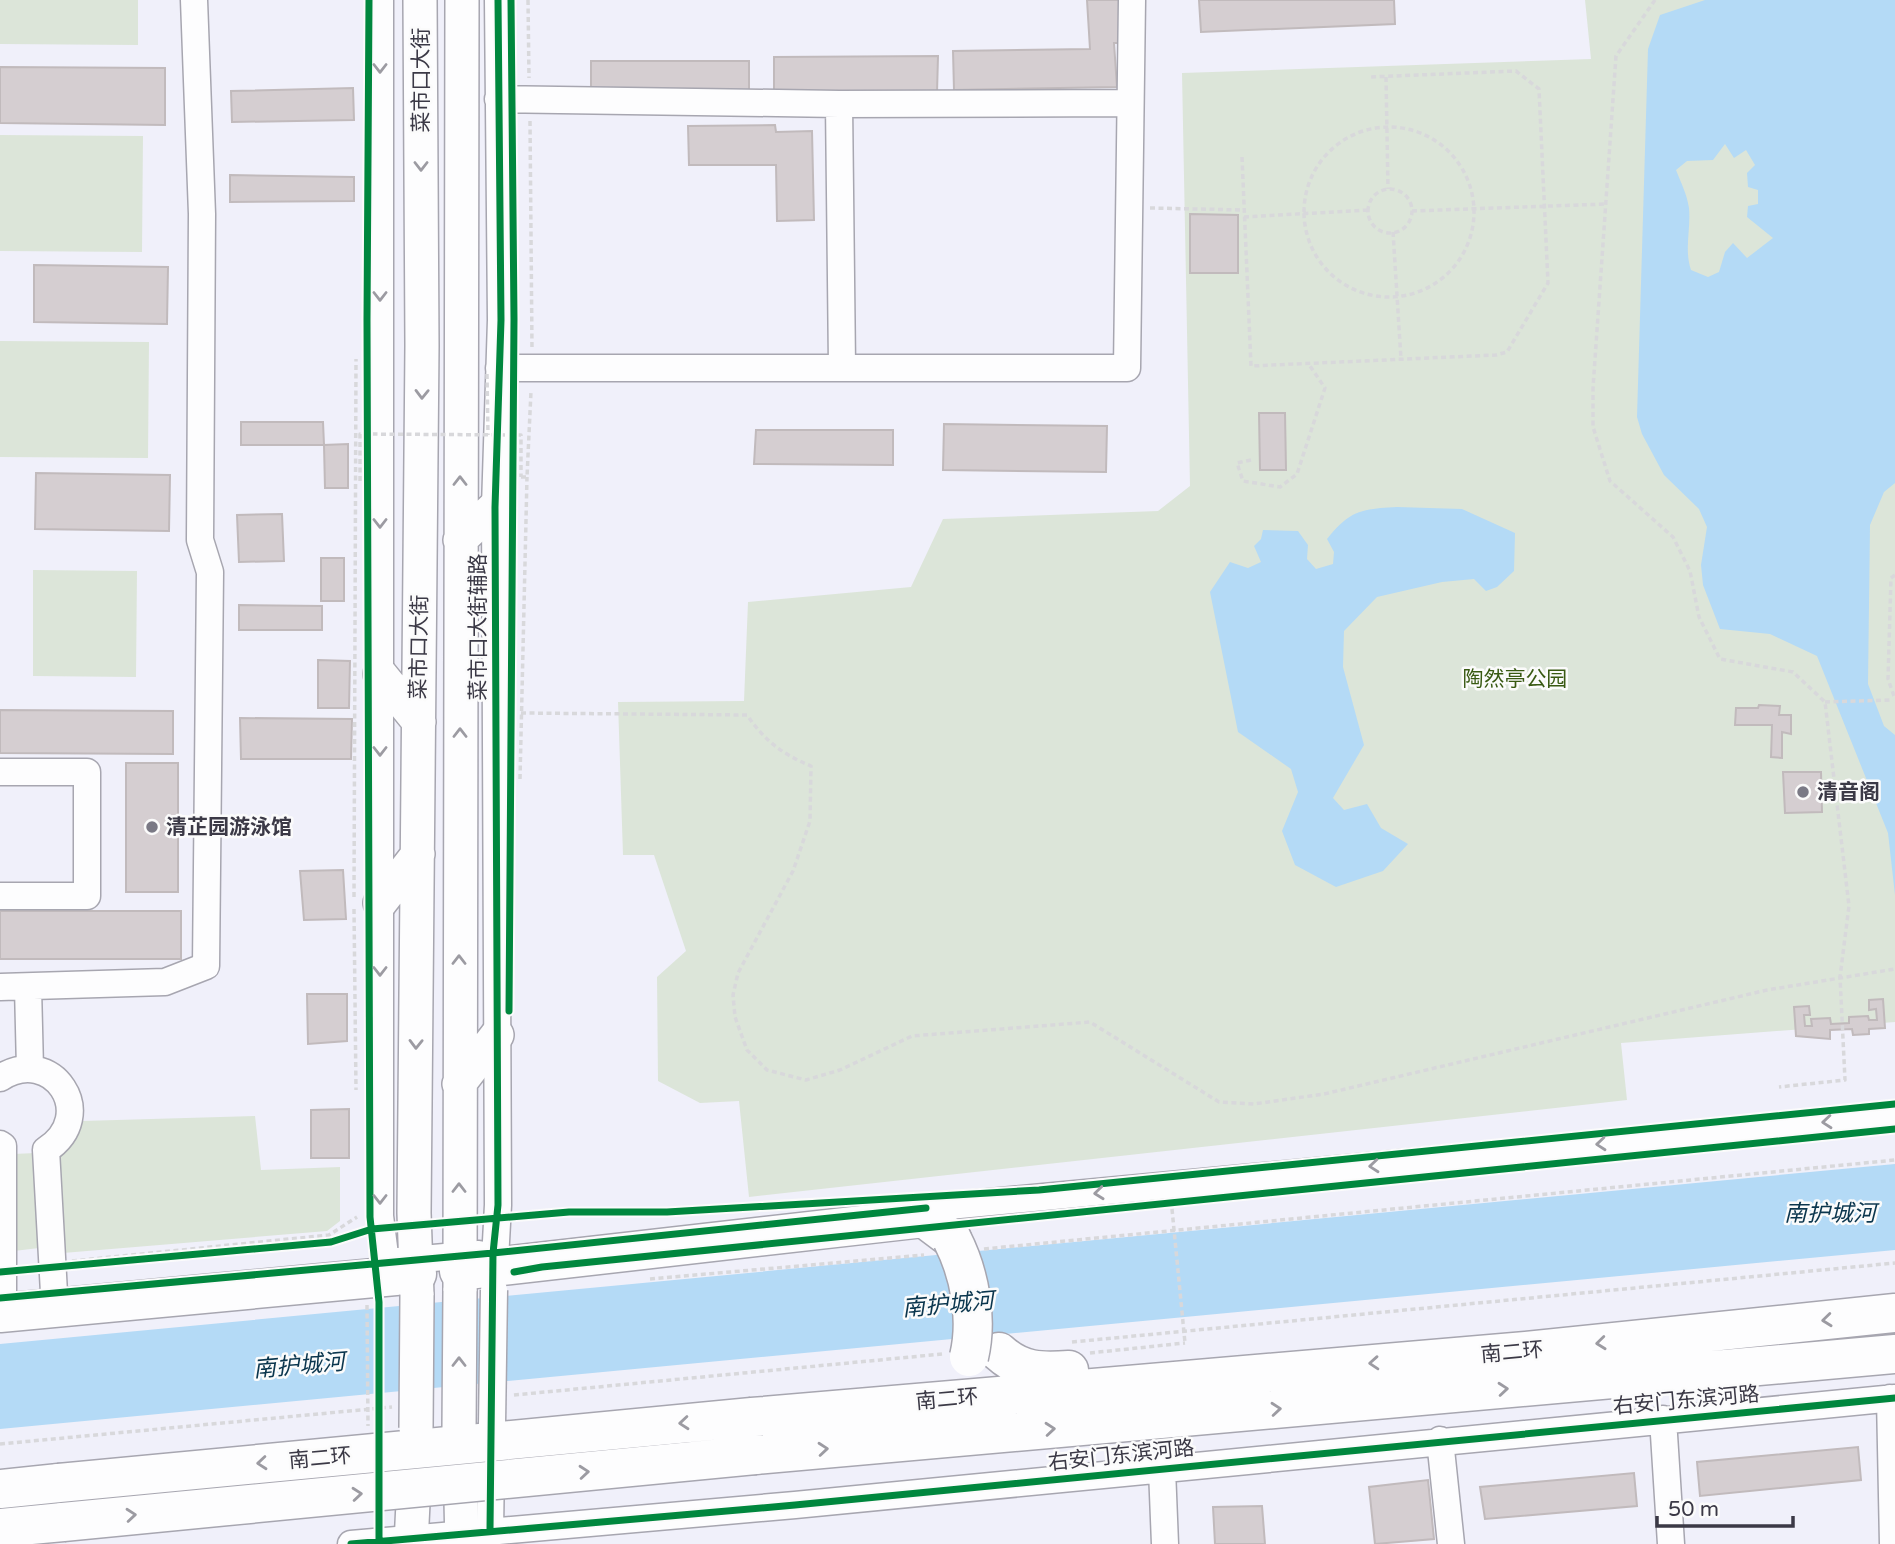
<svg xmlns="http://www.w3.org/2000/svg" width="1895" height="1544" viewBox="0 0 1895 1544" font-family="'Varela Round','Noto Sans SC',sans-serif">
<rect width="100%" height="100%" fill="#f0f0fa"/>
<path fill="#dce5d9" d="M0,0H138V45L0,44Z
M1585,0H1895V1022L1621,1043L1627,1100L749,1197L739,1101L700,1103L658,1081L657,977L686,951L654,855H623L618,702L744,701L748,602L911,587L943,519L1158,511L1190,486L1182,73L1591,59Z
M0,135L143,136L142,252L0,251Z
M0,341L149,342L148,458L0,457Z
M33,570L137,571L136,677L33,676Z
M255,1116L261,1170L340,1167V1221L327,1231L63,1253L58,1154L75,1140L82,1121Z
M36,1153L39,1248L14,1251L13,1154Z"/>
<path fill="#b4daf6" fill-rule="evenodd" d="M1705,0H1895V483L1884,492L1870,525L1868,684L1884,726L1895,735V895L1888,833L1817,656L1770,634L1720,629L1703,585L1701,565L1707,527L1699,509L1664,475L1642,434L1637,417L1648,49L1660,15ZM1725,144L1734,158L1746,150L1755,165L1747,173L1748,187L1758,190V204L1748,206L1747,217L1773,238L1747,258L1733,243L1725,252L1719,272L1708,277L1691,270C1684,249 1691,230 1689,208C1687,194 1681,183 1676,170L1687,161L1713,160Z
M1397,507L1462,509L1515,533L1514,571L1497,587L1486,591L1474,579L1442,582L1377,597L1344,631L1343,667L1364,745L1333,798L1344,810L1367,804L1381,828L1408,844L1383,871L1336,887L1295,865L1282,831L1298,792L1291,769L1238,732L1210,592L1230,562L1248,568L1261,562L1254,546L1261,539L1263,530L1298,531L1308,545L1307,559L1316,569L1333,564L1334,552L1327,539C1350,510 1362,509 1397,507Z
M1895,1164V1250L0,1429V1344Z"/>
<path fill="#d5ced1" stroke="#c1babc" stroke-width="2" d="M1087,0H1123L1124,43H1114L1117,87L954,90L953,51L1090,49Z
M1199,0H1394L1395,24L1201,32Z
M938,56L937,93L774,96V57Z
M591,61H749V96L591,95Z
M0,67L165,68V125L0,123Z
M353,88L354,120L232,122L231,91Z
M775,125L776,132L812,131L814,220L777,221L776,165H689L688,126Z
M230,175L354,177V201L230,202Z
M1190,214L1238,215V273H1190Z
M34,265L168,267L167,324L34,322Z
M1259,413H1285L1286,470H1260Z
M241,422H323L324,445H241Z
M944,424L1107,426L1106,472L943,470Z
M756,430H893V465L754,464Z
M348,444V488H325L324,445Z
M36,473L170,475L169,531L35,529Z
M282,514L284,561L239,562L237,515Z
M321,558H344V601H321Z
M239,605L322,606V630H239Z
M318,660L350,661L349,708H318Z
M1759,705L1780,706L1779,715H1791V734L1782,732V758L1771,757L1772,725H1735L1736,708H1758Z
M0,710L173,711V754L0,753Z
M240,718L352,719L351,759H241Z
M126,763H178V892H126Z
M1783,772H1821L1822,812L1785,813Z
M343,870L346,919L304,920L300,871Z
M0,911H181V959H0Z
M307,994H347V1041L308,1044Z
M1883,999L1885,1028L1869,1029V1034L1853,1035L1852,1029L1830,1030V1039L1796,1036L1794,1007L1809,1006L1810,1015H1804L1805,1026H1812L1811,1019L1830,1018L1831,1024L1849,1023V1017L1868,1016L1869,1020H1877L1876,1009L1869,1010V1000Z
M349,1109V1158H311V1110Z
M1858,1447L1861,1480L1700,1496L1697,1462Z
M1634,1473L1637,1506L1485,1519L1480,1487Z
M1428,1480L1434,1539L1375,1544L1369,1487Z
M1262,1506L1265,1544H1215L1213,1507Z"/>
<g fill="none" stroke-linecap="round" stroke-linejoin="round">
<defs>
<path id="minor" d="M380,0V1216L386,1263
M498,99L839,104L1130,103
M839,104L842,366
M499,368H1127L1132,0
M0,772H87V896H0
M0,987L165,982L206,966L210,572L200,540L202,214L194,0
M28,987L30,1069
M0,1078C52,1044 100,1115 46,1150L54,1293
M0,1144L3,1146V1298
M907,1210L1895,1116
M399,1261L479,1254
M494,1278L498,1205L495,507L501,320L498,0
M1890,1398L1893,1544
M1663,1419L1671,1544
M1440,1440L1451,1544
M1162,1469L1165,1544
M490,1530L491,1465
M351,1544L795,1505L1895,1398"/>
<path id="major" d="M460,540L495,507
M380,674L419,722
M380,903L418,854
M459,1084L497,1035
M460,1291L462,0
M417,1295L414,1213L422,346L420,0
M460,1457L462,1544
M411,1544L415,1462"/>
<path id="highway" d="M459,1271L924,1218L952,1239
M0,1313L417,1274
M999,1352C1021,1372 1041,1372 1069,1370
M752,1417L1526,1351L1895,1313
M755,1455L1895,1354
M0,1489L59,1483
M0,1528L63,1522"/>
</defs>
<use href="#minor" stroke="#a7a6b0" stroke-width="29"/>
<use href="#major" stroke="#a7a6b0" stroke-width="36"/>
<use href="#highway" stroke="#a7a6b0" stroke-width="41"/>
<path stroke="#d8d8db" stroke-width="3.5" stroke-dasharray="5 3.5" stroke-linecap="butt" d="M528,0L529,78
M1655,0L1616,56L1593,388V427L1610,481L1673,537L1690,571L1699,617L1720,659L1793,672L1825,702L1849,906L1840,977L1845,1080L1779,1087
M1386,77L1388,189
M530,121L532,348
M1304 212a85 85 0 1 1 170 0a85 85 0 1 1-170 0Z
M1242,157L1251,366L1496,355L1507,352L1548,283L1539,89L1516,71L1370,77
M1368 211a22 22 0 1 1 44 0a22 22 0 1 1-44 0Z
M1150,208L1244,210
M1412,211L1606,204
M1244,217L1368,210
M1393,232L1401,359
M1251,460L1237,463L1243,481L1280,487L1297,474L1325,388L1308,363
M521,477H527L531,391
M1895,575L1891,578L1888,679L1895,699
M1825,702L1893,700
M521,713L747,715C765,741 782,754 811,766L810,821L793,871L738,973L733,995L735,1017L747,1050L767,1070L806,1080L840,1070L912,1036L1090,1022L1219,1102L1254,1104L1324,1094L1767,990L1895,969
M520,779L527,477
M354,897L356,359
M354,909L356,1090
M984,1249L1895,1160
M72,1261L329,1235L357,1217
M650,1279L924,1255
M1072,1342L1895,1263
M1090,1353L1185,1343
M514,1395L942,1354
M0,1444L392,1407"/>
<use href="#minor" stroke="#fdfdfe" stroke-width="26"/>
<use href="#major" stroke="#fdfdfe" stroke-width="33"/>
<use href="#highway" stroke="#fdfdfe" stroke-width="38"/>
<defs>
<path id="minor-bridge" d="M492,1424L494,1290"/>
<path id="major-bridge" d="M416,1428L417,1295
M459,1430L460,1291"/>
<path id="highway-bridge" d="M952,1239C970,1274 978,1319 969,1357
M59,1483L752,1417
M63,1522L755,1455"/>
</defs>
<use href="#minor-bridge" stroke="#a7a6b0" stroke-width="29" stroke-linecap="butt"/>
<use href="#major-bridge" stroke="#a7a6b0" stroke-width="36" stroke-linecap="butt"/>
<use href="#highway-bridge" stroke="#a7a6b0" stroke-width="41" stroke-linecap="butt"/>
<path stroke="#d8d8db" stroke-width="3.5" stroke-dasharray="5 3.5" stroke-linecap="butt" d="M487,374L488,435
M360,481V434L521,435V477
M1172,1209L1185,1343
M367,1305L368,1426"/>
<use href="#minor-bridge" stroke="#fdfdfe" stroke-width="26"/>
<use href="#major-bridge" stroke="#fdfdfe" stroke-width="33"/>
<use href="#highway-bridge" stroke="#fdfdfe" stroke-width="38"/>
<defs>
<path id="cycleway" d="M369,0L367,320L370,1217L379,1302V1541
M509,1011L514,319L511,0
M0,1272L331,1242L372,1229L569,1212H667L1039,1190L1895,1104
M514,1272L542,1267L1895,1129
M0,1298L493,1253L926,1208
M490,1530L493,1253L498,1205L495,507L501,320L498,0
M351,1544L795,1505L1895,1398"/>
</defs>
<use href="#cycleway" stroke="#fbfbfb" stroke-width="11"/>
<use href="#cycleway" stroke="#00873e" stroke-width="7"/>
</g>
<defs><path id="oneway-chevron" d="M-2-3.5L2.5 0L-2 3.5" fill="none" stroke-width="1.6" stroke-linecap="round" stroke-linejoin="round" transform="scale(1.75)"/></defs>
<g stroke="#9c9ba2">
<use href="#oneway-chevron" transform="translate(380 68) rotate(90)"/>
<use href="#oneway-chevron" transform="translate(421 166) rotate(90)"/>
<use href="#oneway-chevron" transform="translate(380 296) rotate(90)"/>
<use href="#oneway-chevron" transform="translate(422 394) rotate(91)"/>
<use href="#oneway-chevron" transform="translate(460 481) rotate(-90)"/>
<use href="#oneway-chevron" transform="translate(380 523) rotate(90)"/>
<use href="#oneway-chevron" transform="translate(460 733) rotate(-90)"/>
<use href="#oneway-chevron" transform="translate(380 751) rotate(90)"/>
<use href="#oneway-chevron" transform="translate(459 960) rotate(-90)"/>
<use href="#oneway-chevron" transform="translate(380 971) rotate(90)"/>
<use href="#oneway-chevron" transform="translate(416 1044) rotate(91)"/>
<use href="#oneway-chevron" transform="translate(1827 1122) rotate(175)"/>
<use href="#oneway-chevron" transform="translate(1601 1144) rotate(175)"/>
<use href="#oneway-chevron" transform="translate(1374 1166) rotate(175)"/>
<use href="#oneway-chevron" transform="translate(459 1188) rotate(-90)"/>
<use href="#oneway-chevron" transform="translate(1099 1193) rotate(174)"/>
<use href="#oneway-chevron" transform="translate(380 1199) rotate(90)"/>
<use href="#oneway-chevron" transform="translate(1827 1320) rotate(174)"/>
<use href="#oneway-chevron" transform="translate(1601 1343) rotate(174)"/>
<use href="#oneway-chevron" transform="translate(459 1362) rotate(-90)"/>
<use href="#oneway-chevron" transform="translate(1374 1363) rotate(176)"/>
<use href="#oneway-chevron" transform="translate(1503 1389) rotate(-5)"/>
<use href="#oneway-chevron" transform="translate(1276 1409) rotate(-5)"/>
<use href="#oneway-chevron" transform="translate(684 1423) rotate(175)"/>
<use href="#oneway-chevron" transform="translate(1050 1429) rotate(-5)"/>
<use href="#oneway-chevron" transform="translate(823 1449) rotate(-5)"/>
<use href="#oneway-chevron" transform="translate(262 1463) rotate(175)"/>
<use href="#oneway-chevron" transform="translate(584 1472) rotate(-5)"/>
<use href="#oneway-chevron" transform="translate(357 1494) rotate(-5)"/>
<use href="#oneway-chevron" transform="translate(131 1515) rotate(-5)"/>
</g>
<g fill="#7a7985" stroke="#fbfbfb" stroke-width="2.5">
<circle cx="1803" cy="792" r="7"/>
<circle cx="152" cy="827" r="7"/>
</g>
<g text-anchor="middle" stroke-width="5" stroke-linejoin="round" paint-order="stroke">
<g font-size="21" fill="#3b3946" stroke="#fbfbfb">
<text transform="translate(421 80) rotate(-90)" y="7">菜市口大街</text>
<text transform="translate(478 627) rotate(-90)" y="7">菜市口大街辅路</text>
<text transform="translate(419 647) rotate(-89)" y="7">菜市口大街</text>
<text transform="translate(1512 1352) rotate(-5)" y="7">南二环</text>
<text transform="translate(947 1399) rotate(-5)" y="7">南二环</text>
<text transform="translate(1686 1400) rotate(-5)" y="7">右安门东滨河路</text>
<text transform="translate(1121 1455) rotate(-6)" y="7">右安门东滨河路</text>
<text transform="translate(320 1458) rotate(-5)" y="7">南二环</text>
</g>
<g font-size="21" fill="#395a13" stroke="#fbfbfb">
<text x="1515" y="686">陶然亭公园</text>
</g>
<g font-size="21" font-weight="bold" fill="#3b3946" stroke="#fbfbfb" text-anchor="start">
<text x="1817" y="799">清音阁</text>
<text x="166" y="834">清芷园游泳馆</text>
</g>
<g font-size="23" font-style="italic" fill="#0b364e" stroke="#fbfbfb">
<text x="1830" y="1221">南护城河</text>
<text transform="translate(948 1304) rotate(-5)" y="8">南护城河</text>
<text transform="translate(299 1365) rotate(-5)" y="8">南护城河</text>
</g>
</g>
<path d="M1657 1516v10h136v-10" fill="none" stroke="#3b3946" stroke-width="3.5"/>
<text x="1668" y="1516" font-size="21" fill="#3b3946" stroke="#fbfbfb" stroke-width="5" paint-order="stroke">50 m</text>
</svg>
